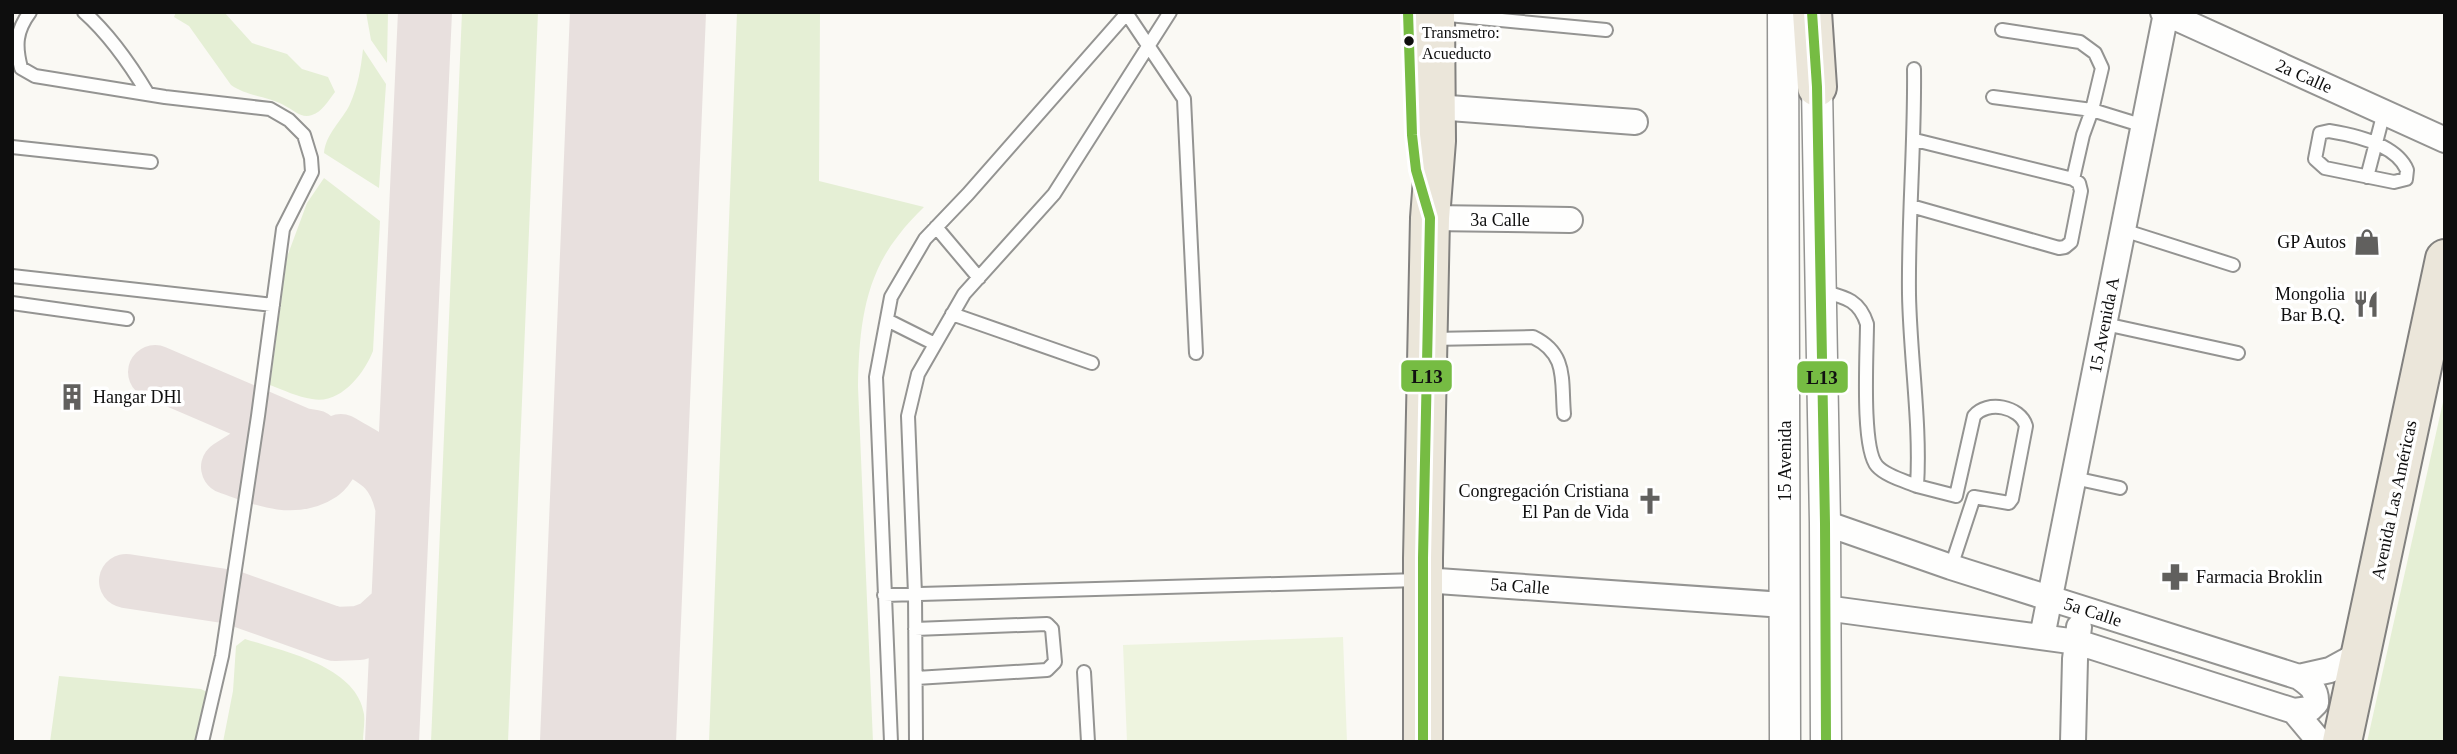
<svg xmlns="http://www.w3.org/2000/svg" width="2457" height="754" viewBox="0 0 2457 754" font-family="Georgia,serif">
<rect width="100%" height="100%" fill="#faf9f4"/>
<path fill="#e5efd5" d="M176,12H224L252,43L287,54L302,69L328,77L335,92C328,101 322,112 312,115C302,119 295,111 287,107C270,96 248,97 231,85L189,26L174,17Z
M366,12H388L387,63L371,40Z
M462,12H538L508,742H431Z
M737,12H820L819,181L924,207C915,216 906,225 898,236C863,280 859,333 858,387L873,742H709Z
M363,49L386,84L379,188L324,153C326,133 342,121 350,104C358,86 361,68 363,49Z
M324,178L380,221L373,351C364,374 340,405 312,399C298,397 283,390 270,385L287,257L307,203Z
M2445,393V742H2367Z
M245,639C283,651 357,666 364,714C365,723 363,733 363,742H223L233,691L236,646Z
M59,676L201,689L207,692V696L196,742H50Z"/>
<path fill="#eef4df" d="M1343,637L1347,742H1127L1123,645Z"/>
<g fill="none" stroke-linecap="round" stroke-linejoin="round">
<path stroke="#e8e0de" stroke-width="54" d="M155,372L302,435L314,437
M302,435L274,438L228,467C257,477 292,494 322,474C331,467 337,451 341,441C374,461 393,466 402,506
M126,581L231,597L335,634L359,633L375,627L398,606
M392,742L425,12"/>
<path stroke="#e8e0de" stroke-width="136" d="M608,742L638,12"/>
<defs>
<path id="service" d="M30,12C16,31 15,45 21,68L35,76L165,97L270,109L289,120L304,135L311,158L312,172L283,229L258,416L222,656L202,742
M84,12C110,35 130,64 148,94
M1127,14L1184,99L1196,353
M1438,14L1606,30
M2002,30L2080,42L2095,53L2102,68L2092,110L2144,126
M1914,69C1915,144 1908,219 1909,294C1910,356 1921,425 1917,486L1956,496L1974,416C1987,400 2020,406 2026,426L2012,499L2009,503L1974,497L1951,567
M1993,97L2092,110L2083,135L2073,179
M2329,131C2354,135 2396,144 2407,170L2406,179L2394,182L2325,168L2315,159L2320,133Z
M12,147L151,162
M2367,177L2384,112
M1911,206L2059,248L2065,247L2071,242L2081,191L2079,183L2073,179L1915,140
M936,227L979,278
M2123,230L2233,265
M12,276L273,305
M1821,291C1844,297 1859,299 1867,324C1867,352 1861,448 1877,466C1886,476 1905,481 1917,486
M12,303L127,319
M952,314L1092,363
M887,320L935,344
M2105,324L2238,353
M1431,339L1533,337C1568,354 1561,380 1564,414
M2074,478L2120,488
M884,595L1419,580
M915,629L1047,624L1052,629L1055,662L1047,670L916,678
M1084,672L1088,742
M891,742L876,377L891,297L925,239L968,194L1128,12
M916,742L915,594L908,416L918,374L964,294L1054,194L1170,12"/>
<path id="minor" d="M2163,12L2445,140
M1436,107L1635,122
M1430,218L1570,220
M1825,523L1951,567L2299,677L2330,670L2361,653
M1423,580L1785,605
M1825,608L2077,642L2294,711L2320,742
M2042,637L2166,13
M2294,711L2310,709L2316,703C2317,689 2309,684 2299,677
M2073,742L2075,659L2079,627"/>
<path id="tertiary" d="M1783,12L1785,742
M1819,65L1817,87L1825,523L1826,742"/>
<path id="primary" d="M1812,12L1817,87
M1423,742V558L1430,218L1436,141L1435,12
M2342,742L2445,259"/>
</defs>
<use href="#service" stroke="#949492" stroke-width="16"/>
<use href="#minor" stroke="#949492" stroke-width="28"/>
<use href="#tertiary" stroke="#949492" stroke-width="33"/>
<use href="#primary" stroke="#82817f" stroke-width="42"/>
<use href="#service" stroke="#fefefd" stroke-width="12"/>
<use href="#minor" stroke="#fefefd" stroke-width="24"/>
<use href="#tertiary" stroke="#fefefd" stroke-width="30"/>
<use href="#primary" stroke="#ebe6da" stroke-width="38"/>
<defs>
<path id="bus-1" d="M1408,12L1412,135L1416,170L1430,218L1423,558V742
M1812,12L1817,87L1825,523L1826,742"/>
</defs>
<use href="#bus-1" stroke="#fff" stroke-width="16"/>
<use href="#bus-1" stroke="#76bc43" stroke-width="10"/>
</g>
<defs>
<symbol id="shop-bare" viewBox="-9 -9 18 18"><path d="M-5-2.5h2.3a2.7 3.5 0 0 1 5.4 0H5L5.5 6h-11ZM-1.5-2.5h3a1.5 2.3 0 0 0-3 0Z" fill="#61605e" stroke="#fff" stroke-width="2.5" paint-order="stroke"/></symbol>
<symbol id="restaurant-bare" viewBox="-9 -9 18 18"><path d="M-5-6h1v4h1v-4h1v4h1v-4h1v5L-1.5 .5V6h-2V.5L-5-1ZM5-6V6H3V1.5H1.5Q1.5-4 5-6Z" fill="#61605e" stroke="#fff" stroke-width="2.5" paint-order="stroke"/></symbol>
<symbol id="building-bare" viewBox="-9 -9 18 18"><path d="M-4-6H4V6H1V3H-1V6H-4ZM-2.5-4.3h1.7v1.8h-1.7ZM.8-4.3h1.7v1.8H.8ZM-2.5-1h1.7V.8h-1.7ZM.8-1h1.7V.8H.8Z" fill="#61605e" stroke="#fff" stroke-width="2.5" paint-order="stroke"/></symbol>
<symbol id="church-bare" viewBox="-9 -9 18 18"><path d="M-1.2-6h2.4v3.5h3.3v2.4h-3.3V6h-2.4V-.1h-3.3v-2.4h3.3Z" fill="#61605e" stroke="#fff" stroke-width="2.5" paint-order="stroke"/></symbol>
<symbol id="pharmacy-bare" viewBox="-9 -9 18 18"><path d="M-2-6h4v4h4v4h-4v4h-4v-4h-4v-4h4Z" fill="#61605e" stroke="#fff" stroke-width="2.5" paint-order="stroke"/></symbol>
</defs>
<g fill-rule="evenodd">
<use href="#shop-bare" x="2348" y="223" width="38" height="38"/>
<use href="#restaurant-bare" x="2347" y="285" width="38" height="38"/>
<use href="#building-bare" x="53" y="378" width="38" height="38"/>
<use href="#church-bare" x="1631" y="482" width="38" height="38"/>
<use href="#pharmacy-bare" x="2156" y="558" width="38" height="38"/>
</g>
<circle fill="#0e0e0e" stroke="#fff" stroke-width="2.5" cx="1409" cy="41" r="6"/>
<g text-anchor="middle" stroke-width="7" stroke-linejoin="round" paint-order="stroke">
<g font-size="16" fill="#0e0e0e" stroke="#fff" text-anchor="start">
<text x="1422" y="38">Transmetro:<tspan x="1422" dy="21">Acueducto</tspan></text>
</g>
<g font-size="18" fill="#0e0e0e" stroke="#fff">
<text transform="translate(2304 76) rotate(24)" y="6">2a Calle</text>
<text x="1500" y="226">3a Calle</text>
<text transform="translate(2104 325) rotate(-79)" y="6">15 Avenida A</text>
<text transform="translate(1785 461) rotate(-90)" y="6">15 Avenida</text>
<text transform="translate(2394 500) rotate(-78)" y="6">Avenida Las Américas</text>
<text transform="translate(1520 586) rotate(4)" y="6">5a Calle</text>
<text transform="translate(2093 612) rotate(18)" y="6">5a Calle</text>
</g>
<g font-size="18" fill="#0e0e0e" stroke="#fff" text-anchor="end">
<text x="2346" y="248">GP Autos</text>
<text x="2345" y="300">Mongolia<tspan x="2345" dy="21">Bar B.Q.</tspan></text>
<text x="93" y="403" text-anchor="start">Hangar DHl</text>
<text x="1629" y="497">Congregación Cristiana<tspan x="1629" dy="21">El Pan de Vida</tspan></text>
<text x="2196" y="583" text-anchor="start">Farmacia Broklin</text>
</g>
</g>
<g stroke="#fff" stroke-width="2.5">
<rect x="1400" y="359" width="53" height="34" rx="7" fill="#76bc43"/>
<rect x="1796" y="360" width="53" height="34" rx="7" fill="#76bc43"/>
</g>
<g font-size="19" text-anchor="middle" font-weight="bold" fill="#111">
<text x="1427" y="383">L13</text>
<text x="1822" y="384">L13</text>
</g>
<rect width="2457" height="754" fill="none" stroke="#0e0e0e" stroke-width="28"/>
</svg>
